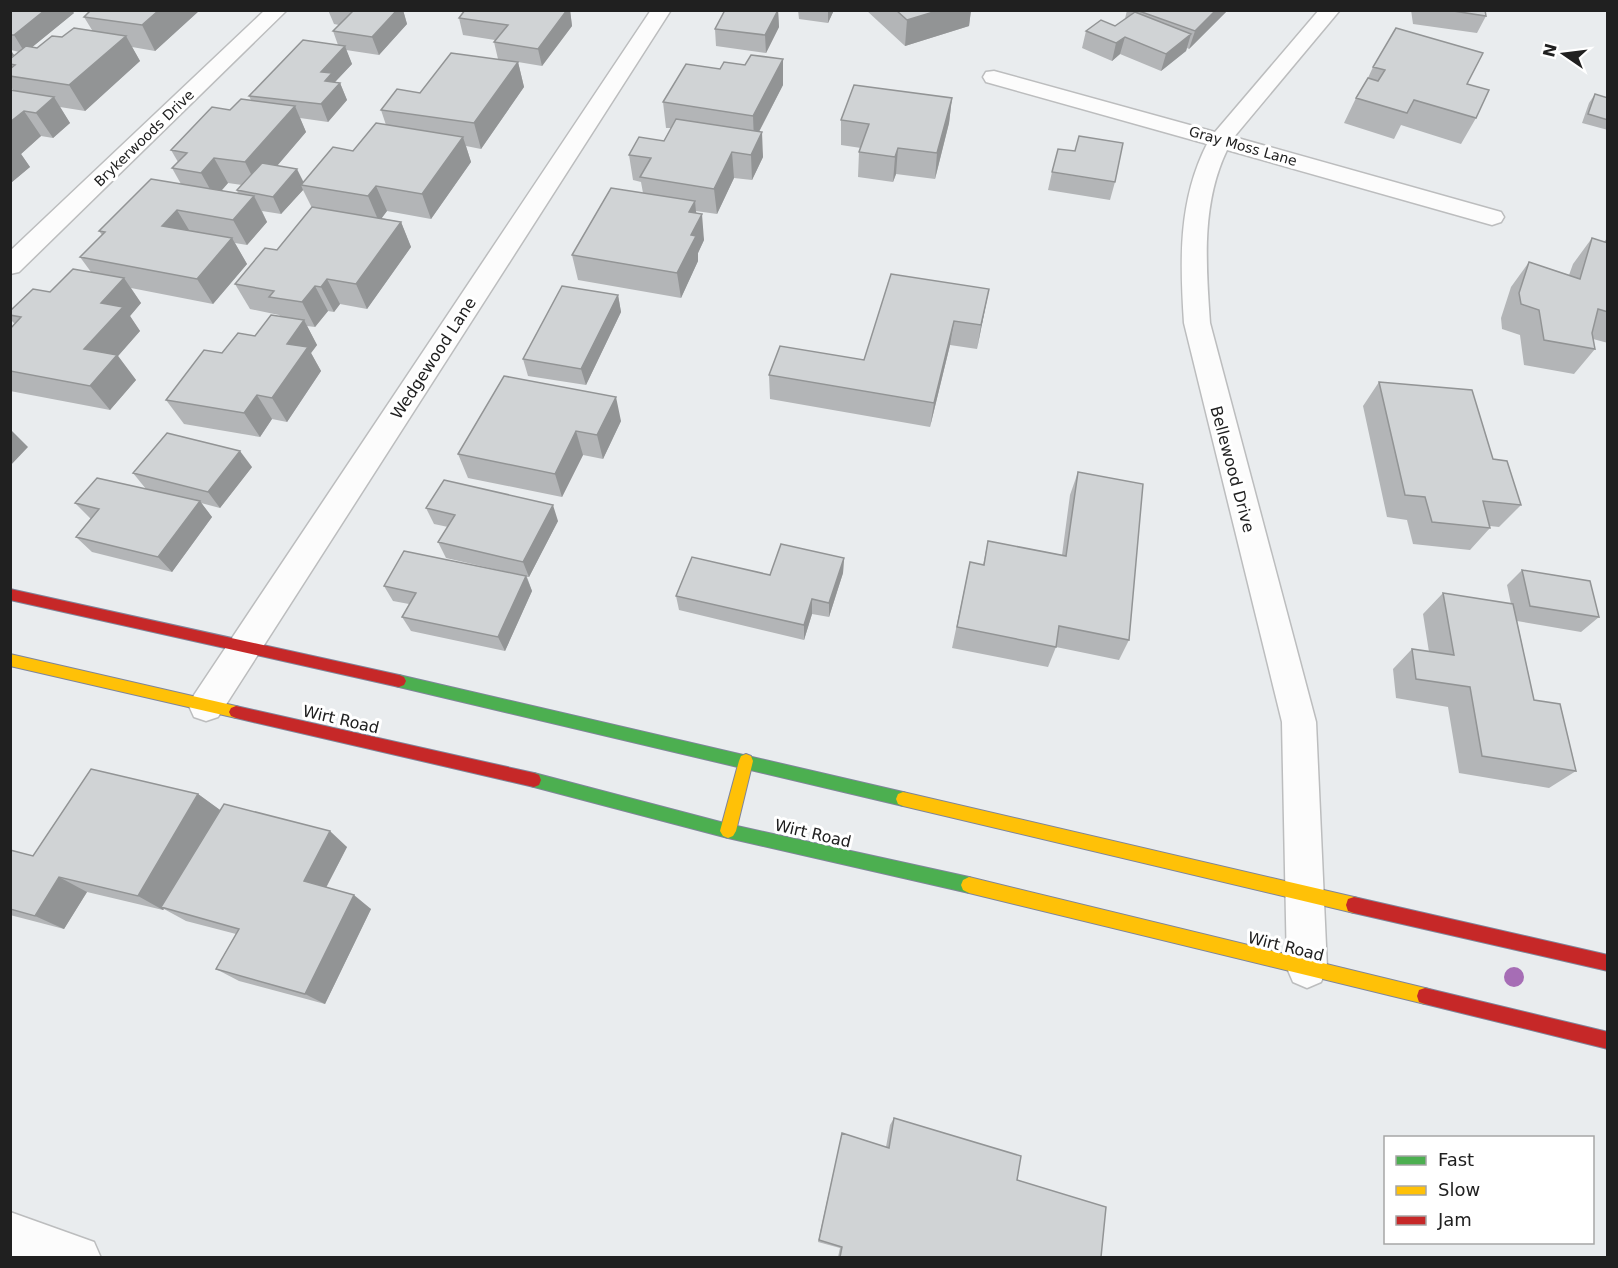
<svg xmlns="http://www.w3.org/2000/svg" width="1618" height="1268" viewBox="0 0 1618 1268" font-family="'DejaVu Sans',sans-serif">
<rect width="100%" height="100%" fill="#e9ecee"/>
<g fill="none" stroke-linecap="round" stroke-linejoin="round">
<defs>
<path id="street" d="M265,10H287L19,272L10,274V251Z
M651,10H671L218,717L206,721L194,717L189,706L194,695Z
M1319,10H1340L1234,137L1501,212L1504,217L1501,222L1492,225L1227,150C1201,204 1206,265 1210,323L1316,722L1327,968L1321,982L1307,988L1293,982L1287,968L1282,722L1184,323C1180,261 1178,201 1207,144L986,82L983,77L986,72L994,71L1215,132Z
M10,1212L94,1242L101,1258H10Z"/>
<path id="fast" d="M399,675L903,792L908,794L910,799L908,804L903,806L399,687L394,685L392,681L394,677Z
M534,773L728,824L969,877L975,880L977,885L975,890L969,893L728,838L534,787L529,785L527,780L529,775Z"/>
<path id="slow" d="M10,654L236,706L241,708L243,712L241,716L236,718L10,666Z
M746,754L751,756L753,761L736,831L733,836L728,838L723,836L720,831L739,761L741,756Z
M903,792L1354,897L1360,899L1362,905L1360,911L1354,913L903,806L898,804L896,799L898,794Z
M969,877L1425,988L1431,990L1433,996L1431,1002L1425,1004L969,893L963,890L961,885L963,880Z"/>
<path id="jam" d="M10,589L399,675L404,677L406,681L404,685L399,687L10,600Z
M236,706L534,773L539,775L541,780L539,785L534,787L236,718L231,716L229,712L231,708Z
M1354,897L1608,955V971L1354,913L1348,911L1346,905L1348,899Z
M1425,988L1608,1032V1049L1425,1004L1419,1002L1417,996L1419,990Z"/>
</defs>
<use href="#street" stroke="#bcbdbe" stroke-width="3"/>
<use href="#fast" stroke="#7f859a" stroke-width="2"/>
<use href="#slow" stroke="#7f859a" stroke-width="2"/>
<use href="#jam" stroke="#7f859a" stroke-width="2"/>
<use href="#street" fill="#fcfcfc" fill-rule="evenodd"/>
<use href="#fast" fill="#4caf50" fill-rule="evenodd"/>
<use href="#slow" fill="#ffc107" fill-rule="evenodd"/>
<use href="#jam" fill="#c62828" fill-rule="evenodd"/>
</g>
<circle fill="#a66db5" cx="1514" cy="977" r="10"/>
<path fill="#b3b5b7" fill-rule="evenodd" d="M10,10L74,13L32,47L37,48L62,37L92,30L84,17L91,10H200L155,51L132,47L140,61L85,111L60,107L70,123L53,138L41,136L21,154L30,167L12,182H10V90L14,91L10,86V59L19,52L11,50L14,55L10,58Z
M328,10H403L407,24L379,55L346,50L352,64L335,82L340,83L347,100L328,122L300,118L306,132L277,166L303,182L353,151L386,125L381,110L498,59L494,42L495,40L463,35L459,18L465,10H570L572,26L542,66L518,62L524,87L481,149L466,146L471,162L431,219L387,211L381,218L401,222L411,247L367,309L340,304L334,312L328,311L315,327L307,326L317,345L311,353L321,371L287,422L272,419L260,437L184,424L166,400L222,353L255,336L280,316L279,315L250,309L235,284L277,250L312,208L303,190L281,214L262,211L267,222L247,245L235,243L247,264L213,304L131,288L141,303L130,316L140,331L118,356L136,380L110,410L10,391V329L15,324L10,319V311L91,272L80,257L102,235L99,231L181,184L172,168L178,162L171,150L230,110L251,100L249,96L338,45L333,31L339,25L334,24ZM228,183L242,185L237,190L238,194L221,191Z
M778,10L779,27L766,53L716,46L715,29Z
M798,10H834L828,23L799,19Z
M866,10H971L969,26L905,46Z
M1127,10H1227L1226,12L1189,49L1187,48L1186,51L1161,71L1120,54L1112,61L1082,48L1086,31L1115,26L1125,19Z
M1411,10H1485L1486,16L1477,33L1413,24Z
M783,59V85L759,132L763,157L752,180L734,178L717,214L696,211L704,240L698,253V261L681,298L578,280L572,255L643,193L641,182L633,180L629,155L664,141L671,128H666L663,102L720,69Z
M1373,67L1467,84L1476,118L1461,144L1401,125L1394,139L1344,123L1356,98L1367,80Z
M1595,94L1608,98V130L1582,123L1589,103Z
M952,98L949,123L935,179L896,174L893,182L858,177L859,152L861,148L841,145V120Z
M1052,172L1115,182L1110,200L1048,190Z
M1608,237V343L1593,339L1595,349L1574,374L1524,365L1520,335L1502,329L1501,318L1511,287L1529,262L1569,275L1573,264L1592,238L1604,242Z
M989,289L977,349L950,345L930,427L770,399L769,375L864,360Z
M618,295L621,312L586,385L528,376L523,359Z
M1379,382L1493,459L1521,505L1499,527L1490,526V528L1470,550L1413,544L1407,520L1387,517L1363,406Z
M621,421L603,459L583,455L562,497L468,478L458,454Z
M252,467L220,508L201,503L212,517L172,572L92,552L76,537L91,519L75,503L146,489L133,473Z
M1078,472L1129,640L1119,660L1056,647L1048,667L952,648L970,562L983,565L988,541L1062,555L1070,495Z
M426,508L558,521L529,577H527L532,591L505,651L411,631L402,617L409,604L393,601L384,586L515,574L446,558L438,542L448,527L434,524Z
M844,558L843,573L829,617L812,614L804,640L679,610L676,596Z
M1522,570L1599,617L1581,632L1517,621L1534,700L1576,771L1549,788L1459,773L1448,707L1396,698L1393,669L1412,649L1429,652L1423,614L1443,593L1511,604L1507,585Z
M198,794L220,810L347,847L326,888L371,909L325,1004L239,981L216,969L236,934L186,921L164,909L163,910L87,892L64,929L10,915V850L33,856Z
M894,1118L1017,1180L1101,1257H838L840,1248L818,1242L842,1133L886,1147L890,1125Z"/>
<path fill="#929495" d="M45,10H72L74,13L25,53L14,35Z
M159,10H200L155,51L142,25Z
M397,10H403L407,24L379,55L372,37Z
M567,10H570L572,26L542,66L538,49Z
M778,10L779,27L766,53L765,35Z
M828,10H834L828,23Z
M940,10H971L969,26L905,46L907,20Z
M1216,10H1227L1226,12L1189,49L1195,31Z
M1191,34L1186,51L1161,71L1166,54Z
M126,36L140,61L85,111L69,85Z
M1125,37L1120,54L1112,61L1116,43Z
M345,46L352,64L335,82L340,83L347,100L328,122L321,104V72Z
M10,50L14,55L10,58Z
M783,59V85L754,141L753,116Z
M518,62L524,87L481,149L474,123Z
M54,97L70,123L53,138L36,113Z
M952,98L949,123L935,179L937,153Z
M295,106L306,132L258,188L245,162Z
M24,111L41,136L21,154L30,167L12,182L10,180V122Z
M762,132L763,157L752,180L751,155Z
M463,137L471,162L431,219L422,194Z
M898,148L896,174L893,182L895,157Z
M732,152L734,178L717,214L714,189Z
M214,158L228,183L215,198L201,173Z
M297,169L305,185H301L303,190L281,214L273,197Z
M376,186L387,211L379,222L368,196Z
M254,196L267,222L247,245L233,220Z
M695,201L697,223L702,214L704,240L698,253V261L681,298L677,273L689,212Z
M177,210L192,235L162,226Z
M401,222L411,247L367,309L356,284Z
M232,238L247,264L213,304L197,279Z
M124,278L141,303L130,316L140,331L118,356L136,380L110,410L90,386L84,349L101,303Z
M327,279L340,304L334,312L321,287Z
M315,286L328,311L315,327L302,302Z
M989,289L977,349L981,325Z
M618,295L621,312L586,385L581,369Z
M304,320L317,345L311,353L321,371L287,422L272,398L287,344Z
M954,321L950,345L930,427L934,403Z
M257,395L272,419L260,437L244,413Z
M616,397L621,421L603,459L597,435Z
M10,429L28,447L10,466Z
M576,431L583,455L562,497L555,474Z
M240,451L252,467L220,508L208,492Z
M200,501L212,517L172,572L158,557Z
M553,505L558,521L529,577L523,562Z
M844,558L843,573L829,617V603Z
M526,576L532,591L505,651L498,637Z
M812,599V614L804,640V625Z
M198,794L220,810L161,907L164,909L163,910L138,896Z
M330,831L347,847L322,895L304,881Z
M59,877L87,892L64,929L35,916Z
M354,895L371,909L325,1004L305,994Z"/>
<path fill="#d0d3d5" stroke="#929495" stroke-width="1.5" d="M10,10H45L14,35H10Z
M91,10H159L142,25L84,17Z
M348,10H397L372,37L333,31L353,11Z
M465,10H567L538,49L494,42L508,25L459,18Z
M725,10H778L765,35L715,29Z
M896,10H940L907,20Z
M1136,10H1216L1195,31Z
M1447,10H1485L1486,16Z
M1135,12L1191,34L1166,54L1125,37L1116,43L1086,31L1101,20L1115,26Z
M74,28L126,36L69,85L10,76V69L15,65L10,64V59L26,46L37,48L52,36L62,37Z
M1396,28L1483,53L1467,84L1489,90L1476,118L1414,100L1407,113L1356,98L1368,78L1378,81L1385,70L1373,67Z
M303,40L345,46L321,72L332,73L325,81L340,83L321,104L249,96Z
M451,53L518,62L474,123L381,110L397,89L420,93Z
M751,55L783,59L753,116L663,102L686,64L720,69L724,62L745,65Z
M854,85L952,98L937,153L898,148L895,157L859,152L869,124L841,120Z
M10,90L54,97L36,113L24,111L10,122Z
M1595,94L1608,98V120L1588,114Z
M241,99L295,106L245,162L214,158L201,173L172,168L187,153L171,150L212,107L230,110Z
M676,119L762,132L751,155L732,152L714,189L640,177L651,158L629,155L639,137L664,141Z
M376,123L463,137L422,194L376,186L368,196L301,185L333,147L353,151Z
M1079,136L1123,143L1115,182L1052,172L1058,149L1075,151Z
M262,163L297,169L273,197L237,190Z
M151,179L254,196L233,220L177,210L162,226L232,238L197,279L80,257L105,232L99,231Z
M611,188L695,201L689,212L702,214L691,235L696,236L677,273L572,255Z
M312,207L401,222L356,284L327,279L321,287L315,286L302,302L269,297L274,291L235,284L265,248L277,250Z
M1592,238L1608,243V312L1598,309L1592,333L1595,349L1544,340L1539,310L1521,304L1519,293L1529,262L1580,279Z
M73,269L124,278L101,303L123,307L84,349L117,355L90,386L10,371V329L21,317L10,315V311L33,289L50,292Z
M891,274L989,289L981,325L954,321L934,403L769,375L780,346L864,360Z
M562,286L618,295L581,369L523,359Z
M271,315L304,320L287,344L308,347L272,398L257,395L244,413L166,400L204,350L222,353L238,333L255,336Z
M504,376L616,397L597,435L576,431L555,474L458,454Z
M1379,382L1472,390L1493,459L1507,461L1521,505L1483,501L1490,528L1432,522L1425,497L1405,495Z
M167,433L240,451L208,492L133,473Z
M1078,472L1143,484L1129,640L1059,626L1056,647L957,627L970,562L984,565L988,541L1066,556Z
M97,478L200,501L158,557L76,537L99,509L75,503Z
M444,480L553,505L523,562L438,542L455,515L426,508Z
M781,544L844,558L829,603L812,599L804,625L676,596L692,557L770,575Z
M404,551L526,576L498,637L402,617L416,593L384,586Z
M1522,570L1590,581L1599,617L1530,606Z
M1443,593L1513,604L1534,700L1560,704L1576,771L1482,756L1470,687L1416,679L1412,649L1454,655Z
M91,769L198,794L138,896L59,877L35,916L10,909V850L33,856Z
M224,804L330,831L304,881L354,895L305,994L216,969L239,929L161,907Z
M894,1118L1021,1156L1017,1180L1106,1207L1101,1257H840L842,1247L819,1240L842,1133L889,1148Z"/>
<g text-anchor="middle" stroke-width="6" stroke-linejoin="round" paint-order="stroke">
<g font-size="14" fill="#202020" stroke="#fff">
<text transform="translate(144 138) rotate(-44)" y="5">Brykerwoods Drive</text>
<text transform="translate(1243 146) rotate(16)" y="5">Gray Moss Lane</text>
</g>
<g font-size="16" fill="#202020" stroke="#fff">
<text transform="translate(433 358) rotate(-57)" y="6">Wedgewood Lane</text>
<text transform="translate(1233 469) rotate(75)" y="6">Bellewood Drive</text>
<text transform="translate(341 719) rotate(13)" y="6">Wirt Road</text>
<text transform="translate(813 833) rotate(13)" y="6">Wirt Road</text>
<text transform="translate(1286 946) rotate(14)" y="6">Wirt Road</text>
</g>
</g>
<rect width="1618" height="1268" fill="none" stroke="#202020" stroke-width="24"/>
<rect x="1384" y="1136" width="210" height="108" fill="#ffffff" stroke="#a6a6a6" stroke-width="1.5"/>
<rect x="1396" y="1156" width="30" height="9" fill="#4caf50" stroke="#a6a6a6" stroke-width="1.5"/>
<text x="1438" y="1166" font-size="18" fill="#202020">Fast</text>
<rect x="1396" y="1186" width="30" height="9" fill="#ffc107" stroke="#a6a6a6" stroke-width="1.5"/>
<text x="1438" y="1196" font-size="18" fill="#202020">Slow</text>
<rect x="1396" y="1216" width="30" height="9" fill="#c62828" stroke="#a6a6a6" stroke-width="1.5"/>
<text x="1438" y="1226" font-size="18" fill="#202020">Jam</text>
<g transform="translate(1564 54) rotate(284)" stroke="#ffffff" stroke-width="4.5" paint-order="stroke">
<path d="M0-4.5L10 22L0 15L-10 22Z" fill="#202020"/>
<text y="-9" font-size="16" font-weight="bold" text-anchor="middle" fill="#202020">N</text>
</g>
</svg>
